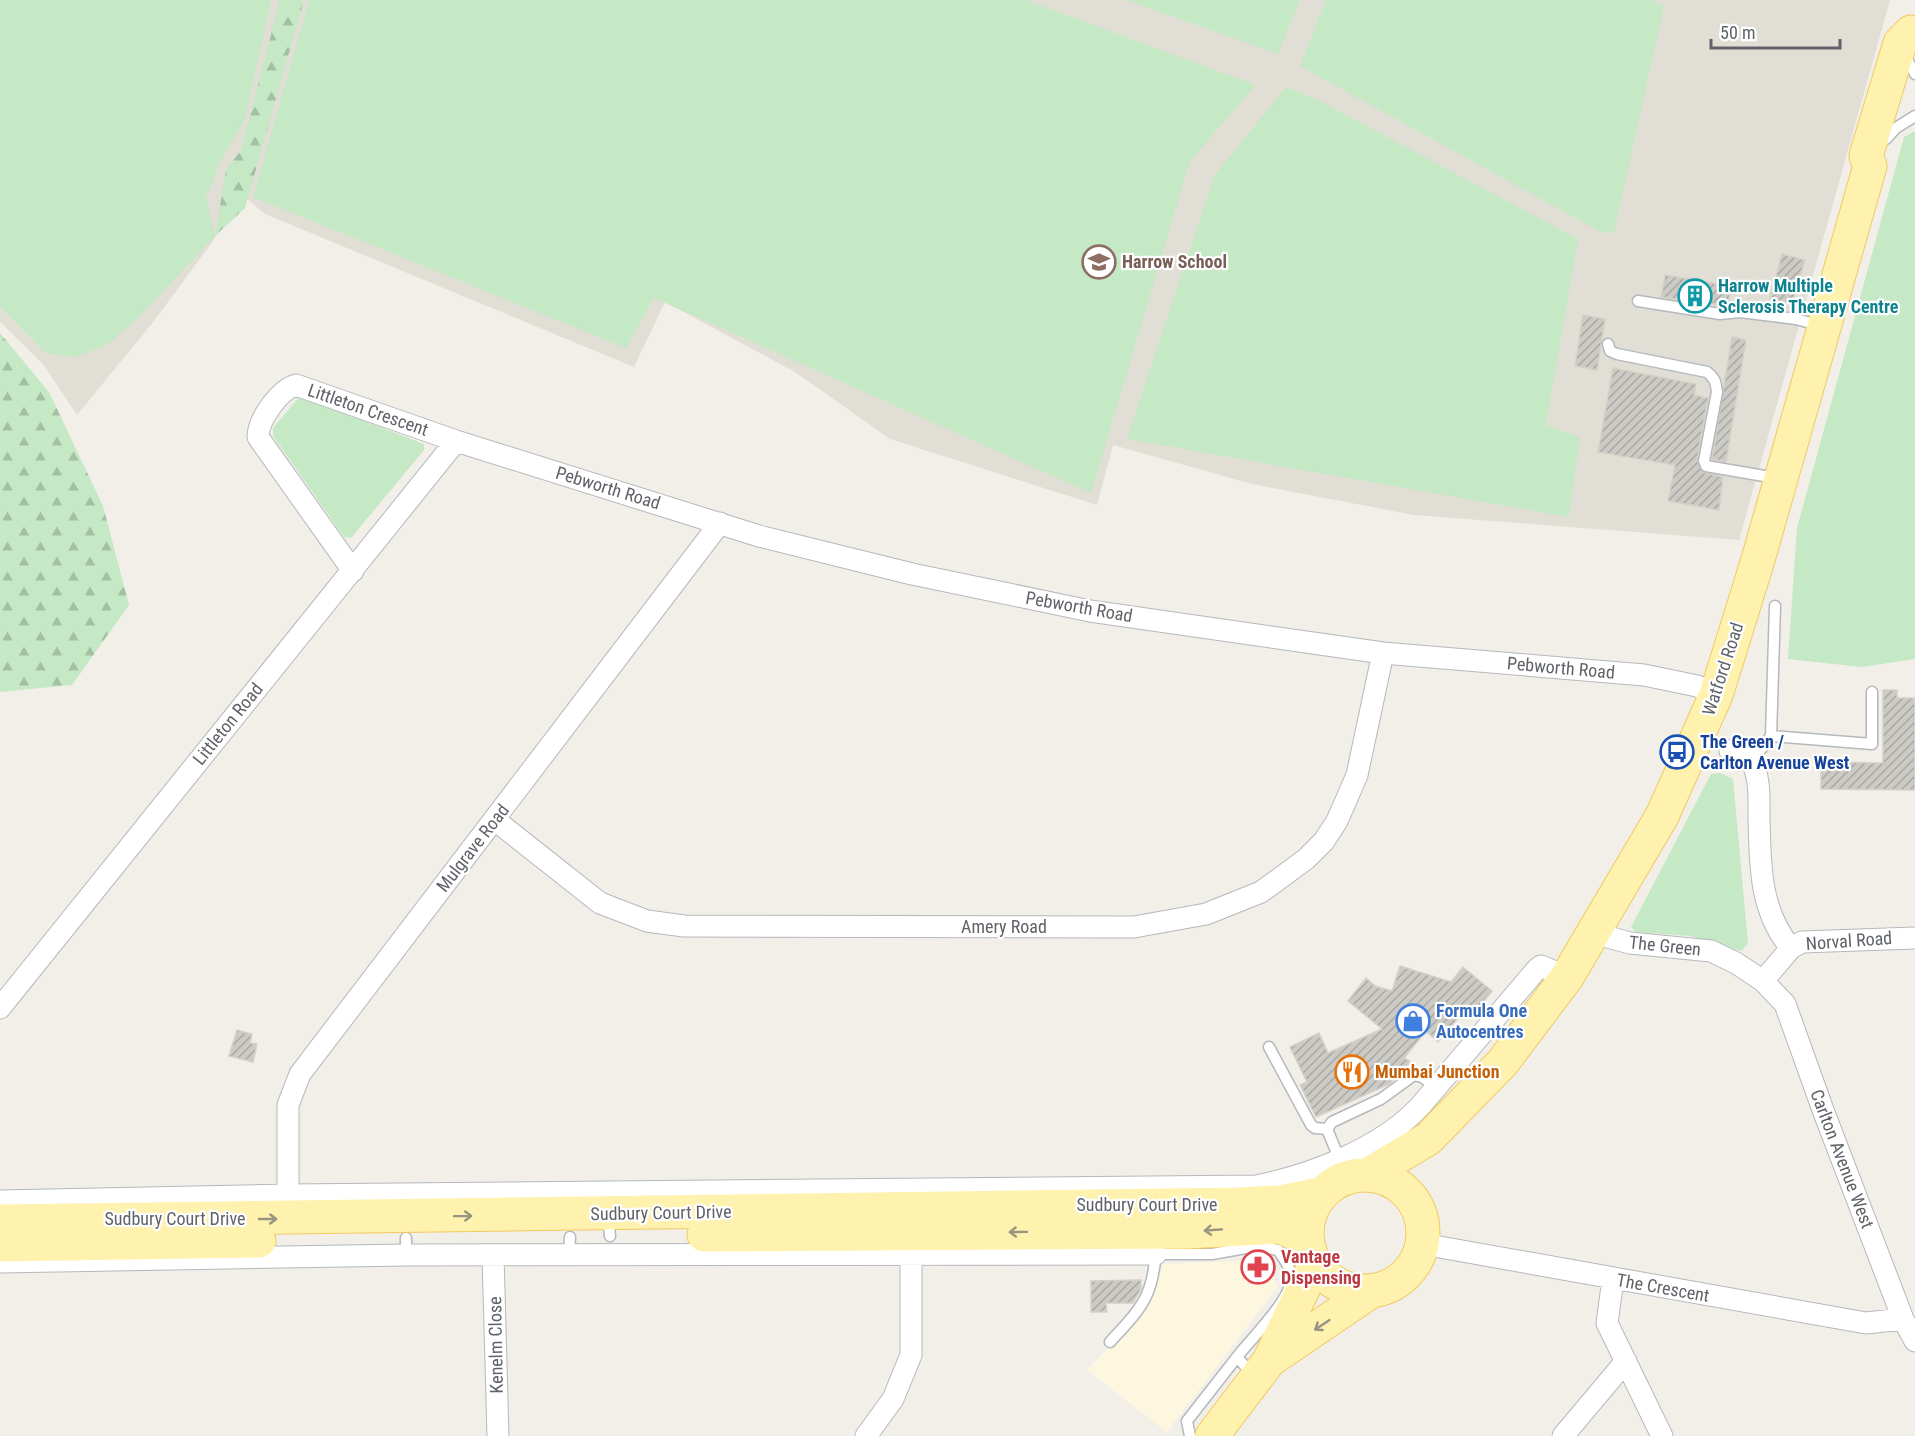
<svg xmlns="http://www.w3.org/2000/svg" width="1915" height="1436" viewBox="0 0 1915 1436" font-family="'Roboto Condensed',sans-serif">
<defs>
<pattern id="forest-firs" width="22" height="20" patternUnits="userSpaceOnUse" patternTransform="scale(1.5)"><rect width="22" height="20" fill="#c5e8c5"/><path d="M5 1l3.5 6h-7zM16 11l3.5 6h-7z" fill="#a3c0a4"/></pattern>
<pattern id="building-hatch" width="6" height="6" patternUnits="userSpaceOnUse" patternTransform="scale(1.5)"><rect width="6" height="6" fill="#cccac5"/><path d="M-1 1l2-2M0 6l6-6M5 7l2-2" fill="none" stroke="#a9a8a4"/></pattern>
</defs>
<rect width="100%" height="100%" fill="#f1efe8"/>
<path fill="#fef7e0" d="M1265,1260L1278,1286L1167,1432L1087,1370L1143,1313L1163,1264Z"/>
<path fill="#e1ded6" d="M0,0H1890L1739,540L1414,515L1252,484L1113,445L1097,505L890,439L795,372L665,302L634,367L265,214L236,190L228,216L213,241L154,321L77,415L43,364L0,322Z"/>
<path fill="#c5e8c5" d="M0,0H271L245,119L220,162L206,198L215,236L139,317L107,345L76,357L45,353L0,306Z
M309,0H1026L1256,85L1190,161L1091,493L654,298L626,348L253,197Z
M1126,0H1300L1278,54Z
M1326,0H1650L1664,6L1614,233L1601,232L1300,66Z
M1286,87L1318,100L1578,239L1546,425L1580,437L1569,517L1127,439L1214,176Z
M1915,131V659L1862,667L1788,659L1797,528L1904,137Z
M300,396L424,444V450L351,538L344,537L273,436V428Z
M1720,773L1733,779L1748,944L1741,951L1690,936L1637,932L1631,927L1711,774Z"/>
<path fill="url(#forest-firs)" d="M280,0H304L245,208L215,236L226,170L241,150Z
M0,333L49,392L103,506L129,605L72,685L0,692Z"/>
<path fill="url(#building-hatch)" stroke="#d6d1c6" stroke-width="1.5" d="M1782,254L1805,260L1792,304L1770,298Z
M1665,275L1731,286L1728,306L1661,297Z
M1583,315L1605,319L1597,370L1575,366Z
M1732,337L1746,340L1726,462L1712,459Z
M1613,368L1696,384L1694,395L1708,398L1697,460L1702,472L1723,477L1719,510L1668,501L1675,465L1598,452Z
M1883,690H1897V698H1915V790L1821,789V762L1883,763Z
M1400,966L1451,982L1463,967L1492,991L1472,1016L1465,1010L1438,1042L1426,1031L1404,1058L1411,1062L1389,1084L1316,1117L1300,1085L1307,1082L1290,1047L1319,1033L1328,1053L1382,1029L1348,1001L1366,978L1375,986L1392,991Z
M237,1030L252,1034L250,1043L257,1044L253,1062L229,1056Z
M1141,1280V1289L1133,1303H1106L1107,1312H1091V1281Z"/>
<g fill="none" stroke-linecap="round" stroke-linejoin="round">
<defs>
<path id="lane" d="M1908,61L1915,74
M1886,139L1896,128L1915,116
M1638,301L1720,314L1740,312L1796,319L1822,326
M1608,344L1610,351L1617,354L1707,372C1715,378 1716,383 1717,392L1704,461L1706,466L1776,478
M1771,736L1872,744V692
M1752,761L1771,736L1775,606
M1269,1047L1311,1125L1315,1128L1327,1129
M1339,1158L1327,1129L1332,1122L1381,1099L1414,1075L1422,1077L1437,1088
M608,1217L610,1236
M569,1254L570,1237
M1156,1254H1212L1257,1246L1278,1250C1284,1259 1292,1269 1291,1280C1290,1301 1250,1340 1237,1357L1254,1376
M406,1255V1238
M1110,1342C1141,1308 1153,1298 1156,1250
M1190,1436L1187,1421L1237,1357"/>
<path id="street" d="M353,571L258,437C258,420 279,390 296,385L456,441L759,536L912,574L1090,611L1383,653L1644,675L1697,686L1716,695
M1730,751L1752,761C1760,779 1759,796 1759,816C1760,862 1759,911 1791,948
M495,820L600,903L647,921L684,926L1134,927L1206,914L1261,892L1306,859L1324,841L1337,821L1357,775L1383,653
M1597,929L1608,937L1630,943L1711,951L1736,963L1763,981L1785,1004L1823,1110L1903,1319L1915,1341
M1763,981L1791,948L1802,942L1915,938
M0,1008L456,441
M288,1195V1105L300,1074L720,523
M0,1201L288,1195L1256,1186C1312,1175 1384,1147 1422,1104L1537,969L1541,966L1567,977
M1423,1244L1866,1323L1903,1319
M493,1255L498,1436
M0,1262L406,1255L1156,1254
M1613,1279L1607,1323L1662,1436
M866,1436L893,1399L911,1355V1252
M1563,1436L1626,1361"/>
<path id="primary" d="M1307 1233a58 58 0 1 1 116 0a58 58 0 1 1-116 0Z
M1367,1175L1428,1139L1503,1062L1567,977L1662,816L1716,695L1757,563L1870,166L1866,156L1900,43L1911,32
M0,1221L1239,1204L1280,1202L1321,1194
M704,1235L1185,1232L1281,1227L1296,1234L1308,1245
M0,1245L259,1241
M1270,1360L1370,1292
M1212,1436L1269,1361L1315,1264"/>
</defs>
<use href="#lane" stroke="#b5b8bc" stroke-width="13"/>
<use href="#street" stroke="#b5b8bc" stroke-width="23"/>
<use href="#primary" stroke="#f2c960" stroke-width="35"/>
<use href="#lane" stroke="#fff" stroke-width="10"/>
<use href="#street" stroke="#fff" stroke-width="21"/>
<use href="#primary" stroke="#fff2af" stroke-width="33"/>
</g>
<defs><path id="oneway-shaft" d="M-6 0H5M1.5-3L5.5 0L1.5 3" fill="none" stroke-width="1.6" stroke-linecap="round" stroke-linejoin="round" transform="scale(1.5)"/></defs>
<g stroke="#979581">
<use href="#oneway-shaft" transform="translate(463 1216) rotate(-1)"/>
<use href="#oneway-shaft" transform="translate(268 1219)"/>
<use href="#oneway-shaft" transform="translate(1213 1230) rotate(176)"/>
<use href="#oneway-shaft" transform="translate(1018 1232) rotate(179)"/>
<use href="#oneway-shaft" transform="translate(1322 1325) rotate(146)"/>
</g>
<defs>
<symbol id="school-ring" viewBox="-11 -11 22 22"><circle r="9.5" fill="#fff" stroke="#8d6e63" stroke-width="1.5"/><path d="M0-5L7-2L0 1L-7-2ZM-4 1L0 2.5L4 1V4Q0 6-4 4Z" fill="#8d6e63"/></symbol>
<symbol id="building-ring" viewBox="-11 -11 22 22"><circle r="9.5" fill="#fff" stroke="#0f9aa8" stroke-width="1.5"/><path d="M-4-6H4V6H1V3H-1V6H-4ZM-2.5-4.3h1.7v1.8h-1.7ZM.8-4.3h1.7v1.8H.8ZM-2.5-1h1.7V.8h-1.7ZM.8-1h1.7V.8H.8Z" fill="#0f9aa8"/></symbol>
<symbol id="bus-ring" viewBox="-11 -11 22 22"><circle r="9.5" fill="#fff" stroke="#1a4fb4" stroke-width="1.5"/><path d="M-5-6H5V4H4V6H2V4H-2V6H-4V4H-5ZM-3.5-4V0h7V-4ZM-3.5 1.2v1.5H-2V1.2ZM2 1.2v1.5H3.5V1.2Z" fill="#1a4fb4"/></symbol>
<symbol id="shop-ring" viewBox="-11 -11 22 22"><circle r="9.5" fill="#fff" stroke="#3f7fe0" stroke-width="1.5"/><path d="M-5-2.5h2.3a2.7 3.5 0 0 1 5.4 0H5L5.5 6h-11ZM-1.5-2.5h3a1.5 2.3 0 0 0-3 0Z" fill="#3f7fe0"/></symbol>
<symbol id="restaurant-ring" viewBox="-11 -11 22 22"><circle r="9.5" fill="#fff" stroke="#e8710a" stroke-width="1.5"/><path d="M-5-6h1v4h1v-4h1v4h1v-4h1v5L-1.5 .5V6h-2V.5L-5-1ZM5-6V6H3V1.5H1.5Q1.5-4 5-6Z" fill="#e8710a"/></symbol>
<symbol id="pharmacy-ring" viewBox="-11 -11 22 22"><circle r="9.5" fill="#fff" stroke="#e0444e" stroke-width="1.5"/><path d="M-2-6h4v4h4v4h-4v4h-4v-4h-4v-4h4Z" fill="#e0444e"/></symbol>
</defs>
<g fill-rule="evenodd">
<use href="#school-ring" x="1080" y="243" width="38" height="38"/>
<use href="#building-ring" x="1676" y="277" width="38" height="38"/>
<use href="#bus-ring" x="1658" y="733" width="38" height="38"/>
<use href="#shop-ring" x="1394" y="1002" width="38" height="38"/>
<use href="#restaurant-ring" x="1333" y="1053" width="38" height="38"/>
<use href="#pharmacy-ring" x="1239" y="1248" width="38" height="38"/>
</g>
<g text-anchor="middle" stroke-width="4.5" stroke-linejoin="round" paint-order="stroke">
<g font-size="18" font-weight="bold" fill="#785e54" stroke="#fff" text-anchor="start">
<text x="1122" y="268">Harrow School</text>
</g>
<g font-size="18" font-weight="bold" fill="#0d838f" stroke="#fff" text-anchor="start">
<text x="1718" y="292">Harrow Multiple<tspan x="1718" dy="21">Sclerosis Therapy Centre</tspan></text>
</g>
<g font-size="18" fill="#5f6368" stroke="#fff">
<text transform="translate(368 410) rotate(19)" y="6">Littleton Crescent</text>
<text transform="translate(608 488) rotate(17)" y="6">Pebworth Road</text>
<text transform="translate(1079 607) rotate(10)" y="6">Pebworth Road</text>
<text transform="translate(1561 668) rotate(5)" y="6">Pebworth Road</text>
<text transform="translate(1723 669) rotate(-72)" y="6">Watford Road</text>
<text transform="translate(228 724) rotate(-51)" y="6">Littleton Road</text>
<text transform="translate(473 848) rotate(-52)" y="6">Mulgrave Road</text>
<text x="1004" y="933">Amery Road</text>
<text transform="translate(1849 941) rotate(-4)" y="6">Norval Road</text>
<text transform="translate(1665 946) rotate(6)" y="6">The Green</text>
<text transform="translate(1842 1159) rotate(69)" y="6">Carlton Avenue West</text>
<text x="1147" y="1211">Sudbury Court Drive</text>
<text transform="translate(661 1213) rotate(-1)" y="6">Sudbury Court Drive</text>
<text x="175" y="1225">Sudbury Court Drive</text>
<text transform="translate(1663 1288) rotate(10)" y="6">The Crescent</text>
<text transform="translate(496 1345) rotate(-91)" y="6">Kenelm Close</text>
</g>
<g font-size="18" font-weight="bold" fill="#164399" stroke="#fff" text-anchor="start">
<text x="1700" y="748">The Green /<tspan x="1700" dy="21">Carlton Avenue West</tspan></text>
</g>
<g font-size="18" font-weight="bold" fill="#366cbe" stroke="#fff" text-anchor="start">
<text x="1436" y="1017">Formula One<tspan x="1436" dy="21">Autocentres</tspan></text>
</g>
<g font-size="18" font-weight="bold" fill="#c56008" stroke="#fff" text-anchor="start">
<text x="1375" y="1078">Mumbai Junction</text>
</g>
<g font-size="18" font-weight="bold" fill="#be3a42" stroke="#fff" text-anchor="start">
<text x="1281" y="1263">Vantage<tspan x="1281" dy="21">Dispensing</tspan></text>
</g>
</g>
<path d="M1711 39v9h129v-9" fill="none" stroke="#5f6368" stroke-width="3"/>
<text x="1720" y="39" font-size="18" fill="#5f6368" stroke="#ffffff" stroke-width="4.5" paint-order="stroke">50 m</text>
</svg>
